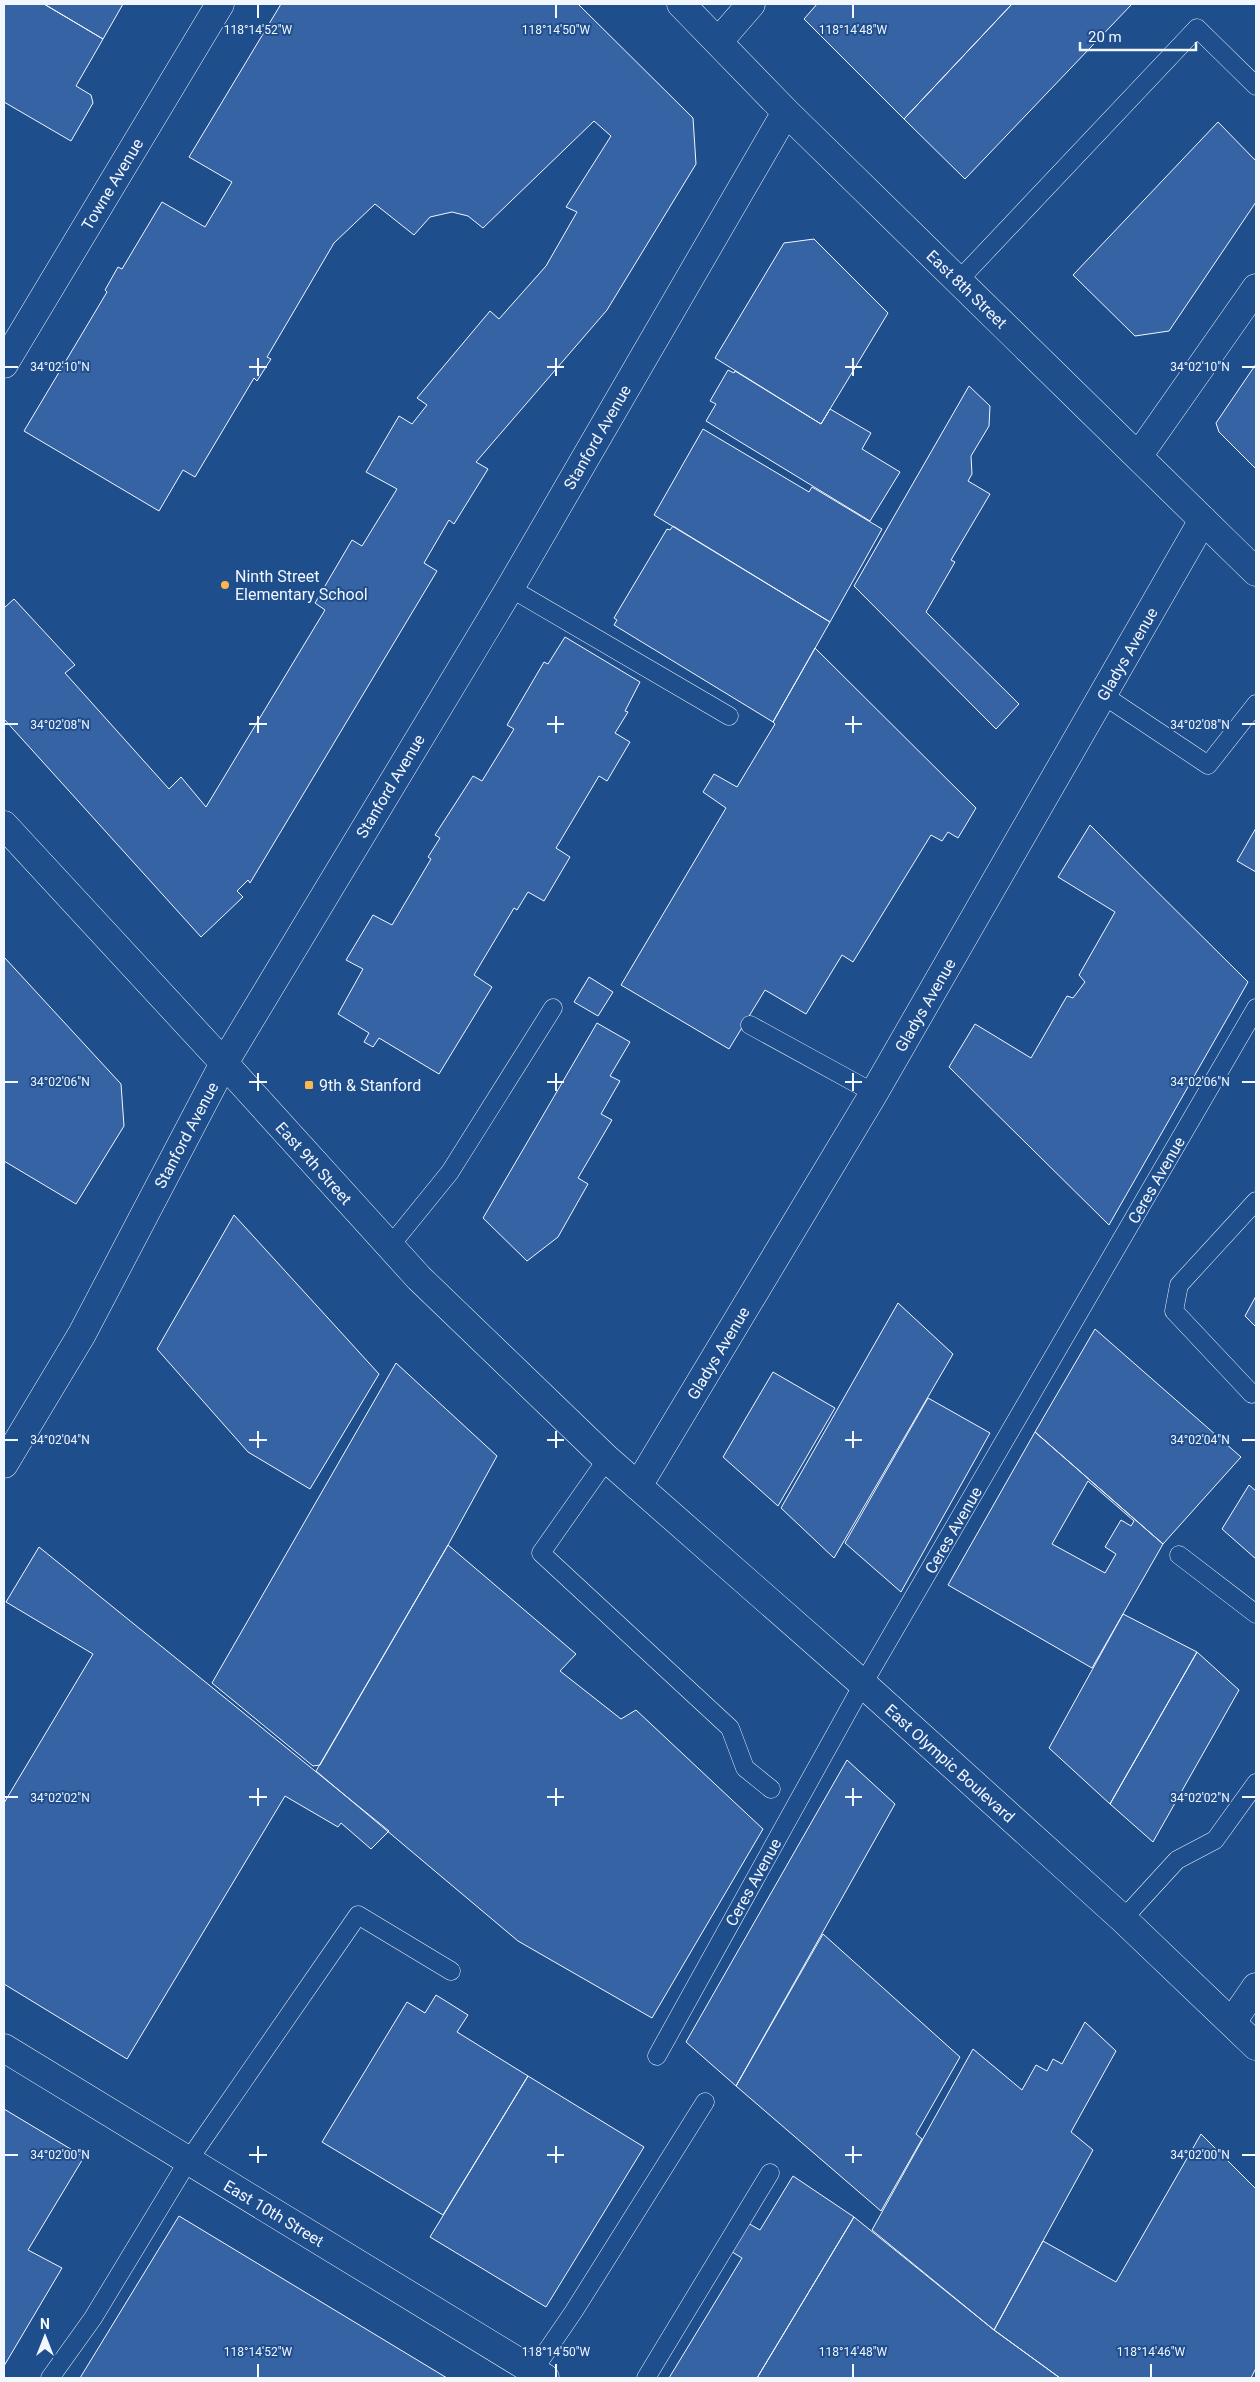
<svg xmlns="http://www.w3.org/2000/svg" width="1260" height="2382" viewBox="0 0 1260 2382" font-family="Roboto,sans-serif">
<rect width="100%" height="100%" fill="#1f4e8c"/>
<path fill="#3563a3" stroke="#f2f6ff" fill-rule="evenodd" d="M4,4H44L103,39L76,86L91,95L93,103L71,141L4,102Z
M44,4H123L103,39Z
M281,4H578L693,118L696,164L607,310L476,462L488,469L454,524L449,520L424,563L437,571L250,883L248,880L237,891L243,897L201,937L4,719V608L14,599L75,665L65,673L169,789L181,777L206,807L325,610L315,603L352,540L362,546L397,489L366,472L399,416L412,424L427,405L417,398L490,311L499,319L546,266L577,212L566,207L611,136L594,121L483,228L468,216L452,212L430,217L414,235L375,204L334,243L267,357L271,359L257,381L254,378L195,477L183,470L159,511L24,431L107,292L105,290L118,267L122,269L162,202L205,227L232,182L189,157Z
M817,4H1012L904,119L804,19Z
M1012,4H1132L965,179L904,119Z
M1218,122L1256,161V202L1169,331L1135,336L1073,275Z
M814,239L888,313L821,424L715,358L784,243Z
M1256,364V469L1219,432L1216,423Z
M728,370L734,373L735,371L821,424L830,409L871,433L862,449L900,472L870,521L706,421L716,404L710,401Z
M969,386L990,406L989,426L971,456L972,474L968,481L990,494L951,560L955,562L926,612L1019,704L996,729L854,586Z
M703,429L809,492L812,487L882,529L830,622L654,515Z
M673,526L830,622L773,722L614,625L617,620L614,618L667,529L670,530Z
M565,637L640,682L625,711L628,712L615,733L630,742L607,781L599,776L556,848L570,857L544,901L528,892L517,910L514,908L474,975L492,987L439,1074L379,1038L373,1047L364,1042L369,1033L338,1014L363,969L346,960L373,915L392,925L431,859L428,857L440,838L435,835L473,776L482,781L514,729L507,725L544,662L548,664Z
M815,648L976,808L958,838L948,832L942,841L931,835L853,962L842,955L806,1014L765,990L729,1049L621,985L726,808L703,792L714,774L737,787L775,724L773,722Z
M1090,825L1248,982L1109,1225L949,1067L975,1024L1031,1058L1067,996L1073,998L1085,982L1079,975L1115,912L1058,877Z
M1256,828V872L1237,861Z
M4,957L121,1084L124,1126L76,1204L4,1161Z
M589,977L613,992L598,1016L574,1002Z
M597,1023L630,1042L610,1076L620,1081L601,1114L612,1120L578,1178L588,1184L558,1237L527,1261L483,1218Z
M234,1215L379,1374L310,1489L248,1452L157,1349Z
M1256,1296V1327L1245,1316Z
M898,1303L953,1354L834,1558L781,1508Z
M1095,1329L1241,1457L1163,1544L1035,1432Z
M396,1363L497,1456L448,1545L320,1765L313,1766L212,1683Z
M773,1372L835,1408L778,1506L723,1457Z
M928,1398L990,1433L901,1592L845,1543Z
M1035,1432L1163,1544L1092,1668L948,1585ZM1088,1481L1134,1521L1131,1526L1121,1520L1105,1547L1116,1554L1105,1573L1052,1544Z
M1249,1485L1256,1491V1559L1222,1529Z
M448,1545L576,1654L560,1671L621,1719L636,1710L763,1829L652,2018L518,1941L316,1771Z
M39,1547L389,1831L371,1849L341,1823L338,1827L285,1796L127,2059L4,1984V1803L93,1654L6,1602Z
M1123,1614L1197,1652L1110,1804L1049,1748Z
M1197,1652L1239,1690L1153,1842L1110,1804Z
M847,1760L895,1804L736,2086L686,2042Z
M823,1934L960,2057L916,2134L922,2139L881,2211L736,2086Z
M436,1995L468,2015L457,2032L528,2076L443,2215L322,2142L407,2002L425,2013Z
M1085,2022L1116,2051L1071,2132L1093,2150L994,2330L872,2230L973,2049L1022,2090L1036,2065L1047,2071L1053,2059L1062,2064Z
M528,2076L644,2147L546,2307L430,2237Z
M4,2109L84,2157L28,2250L62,2268L4,2366Z
M1201,2134L1256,2189V2368L1251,2378H1060L994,2330L1043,2241L1116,2282Z
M793,2176L854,2217L757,2378H669L742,2258L729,2250L746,2222L760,2230Z
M179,2216L447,2378H80Z
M854,2217L994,2330L1060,2378H757Z"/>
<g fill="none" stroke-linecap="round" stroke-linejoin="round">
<defs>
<path id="lane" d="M958,281L1197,28L1256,86
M510,588L729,716
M1103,695L1208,765L1256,704
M750,1025L874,1093
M390,1246L450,1172L553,1008
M1252,1394L1174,1311L1179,1285L1256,1201
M607,1459L541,1553L730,1728L745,1768L771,1789
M1179,1555L1256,1614
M1123,1919L1177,1860L1215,1840L1256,1783
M657,2056L863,1684L1256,1008
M533,2371L574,2311L705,2102
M50,2378L93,2318L188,2161L358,1915L451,1971
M646,2378L770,2173"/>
<path id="street" d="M719,41L751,4
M4,364L220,4
M1139,455L1256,288
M638,1486L874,1093L1203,520
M1232,2022L1256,1987
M4,2048L545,2378"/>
<path id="secondary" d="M681,4L786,112L1256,572
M4,825L224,1063L419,1278L607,1459L863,1684L1123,1919L1256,2046
M4,1464L82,1334L224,1063L510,588L786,112"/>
</defs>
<use href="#lane" stroke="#f2f6ff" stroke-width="19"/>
<use href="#street" stroke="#f2f6ff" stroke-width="29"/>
<use href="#secondary" stroke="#f2f6ff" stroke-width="29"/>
<use href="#lane" stroke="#1f4e8c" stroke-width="18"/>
<use href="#street" stroke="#1f4e8c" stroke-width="28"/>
<use href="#secondary" stroke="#1f4e8c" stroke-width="28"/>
</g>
<path fill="none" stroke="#f2f6ff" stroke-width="2" d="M258,5V18M556,5V18M853,5V18M258,358V376M556,358V376M853,358V376M5,367H18M249,367H267M547,367H564M845,367H862M1242,367H1255M258,716V733M556,716V733M853,716V733M5,724H18M249,724H267M547,724H564M845,724H862M1242,724H1255M258,1073V1091M556,1073V1091M853,1073V1091M5,1082H18M249,1082H267M547,1082H564M845,1082H862M1242,1082H1255M258,1431V1448M556,1431V1448M853,1431V1448M5,1440H18M249,1440H267M547,1440H564M845,1440H862M1242,1440H1255M258,1788V1806M556,1788V1806M853,1788V1806M5,1797H18M249,1797H267M547,1797H564M845,1797H862M1242,1797H1255M258,2146V2163M556,2146V2163M853,2146V2163M5,2155H18M249,2155H267M547,2155H564M845,2155H862M1242,2155H1255M258,2364V2377M556,2364V2377M853,2364V2377M1151,2364V2377"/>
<g fill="#ffb74d" stroke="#1f4e8c" stroke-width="2">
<circle cx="225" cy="585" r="5"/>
<rect x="304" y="1080" width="10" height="10" rx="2.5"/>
</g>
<g text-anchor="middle" stroke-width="4" stroke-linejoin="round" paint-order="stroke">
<g font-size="16" fill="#f2f6ff" stroke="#1f4e8c">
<text transform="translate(112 184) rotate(-59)" y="6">Towne Avenue</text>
<text transform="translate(967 289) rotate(44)" y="6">East 8th Street</text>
<text transform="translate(597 437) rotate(-60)" y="6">Stanford Avenue</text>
<text transform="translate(1127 654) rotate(-60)" y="6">Gladys Avenue</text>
<text transform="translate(390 786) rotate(-59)" y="6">Stanford Avenue</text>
<text transform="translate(925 1005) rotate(-60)" y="6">Gladys Avenue</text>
<text transform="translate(186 1135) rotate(-62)" y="6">Stanford Avenue</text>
<text transform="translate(314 1163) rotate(48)" y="6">East 9th Street</text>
<text transform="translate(1156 1180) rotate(-60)" y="6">Ceres Avenue</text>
<text transform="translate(718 1353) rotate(-59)" y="6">Gladys Avenue</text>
<text transform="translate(953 1530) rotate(-60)" y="6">Ceres Avenue</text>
<text transform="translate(950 1763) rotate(42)" y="6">East Olympic Boulevard</text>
<text transform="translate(753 1882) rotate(-61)" y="6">Ceres Avenue</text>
<text transform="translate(274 2213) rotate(31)" y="6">East 10th Street</text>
</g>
<g font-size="16" fill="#f2f6ff" stroke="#1f4e8c" text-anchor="start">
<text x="235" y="582">Ninth Street<tspan x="235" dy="18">Elementary School</tspan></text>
<text x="319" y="1091">9th &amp; Stanford</text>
</g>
</g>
<g font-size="12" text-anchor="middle" fill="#f2f6ff" stroke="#1f4e8c" stroke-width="4" stroke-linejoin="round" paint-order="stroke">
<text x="258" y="34">118°14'52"W</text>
<text x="556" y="34">118°14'50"W</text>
<text x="853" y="34">118°14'48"W</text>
<text x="60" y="371">34°02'10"N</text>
<text x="1200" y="371">34°02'10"N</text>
<text x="60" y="729">34°02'08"N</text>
<text x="1200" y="729">34°02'08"N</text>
<text x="60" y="1086">34°02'06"N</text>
<text x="1200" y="1086">34°02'06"N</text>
<text x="60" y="1444">34°02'04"N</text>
<text x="1200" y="1444">34°02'04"N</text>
<text x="60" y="1802">34°02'02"N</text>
<text x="1200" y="1802">34°02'02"N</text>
<text x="60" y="2159">34°02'00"N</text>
<text x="1200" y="2159">34°02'00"N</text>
<text x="258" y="2356">118°14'52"W</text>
<text x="556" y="2356">118°14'50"W</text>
<text x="853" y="2356">118°14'48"W</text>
<text x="1151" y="2356">118°14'46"W</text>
</g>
<rect width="1260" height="2382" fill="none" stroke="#f2f6ff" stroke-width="10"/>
<g transform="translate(45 2337)" stroke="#1f4e8c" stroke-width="4" paint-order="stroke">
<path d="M0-4L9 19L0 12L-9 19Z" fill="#f2f6ff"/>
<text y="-8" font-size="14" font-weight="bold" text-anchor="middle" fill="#f2f6ff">N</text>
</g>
<path d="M1080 42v8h116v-8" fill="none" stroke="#f2f6ff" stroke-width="2.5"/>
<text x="1088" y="42" font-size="15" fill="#f2f6ff" stroke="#1f4e8c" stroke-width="4" paint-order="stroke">20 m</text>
</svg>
